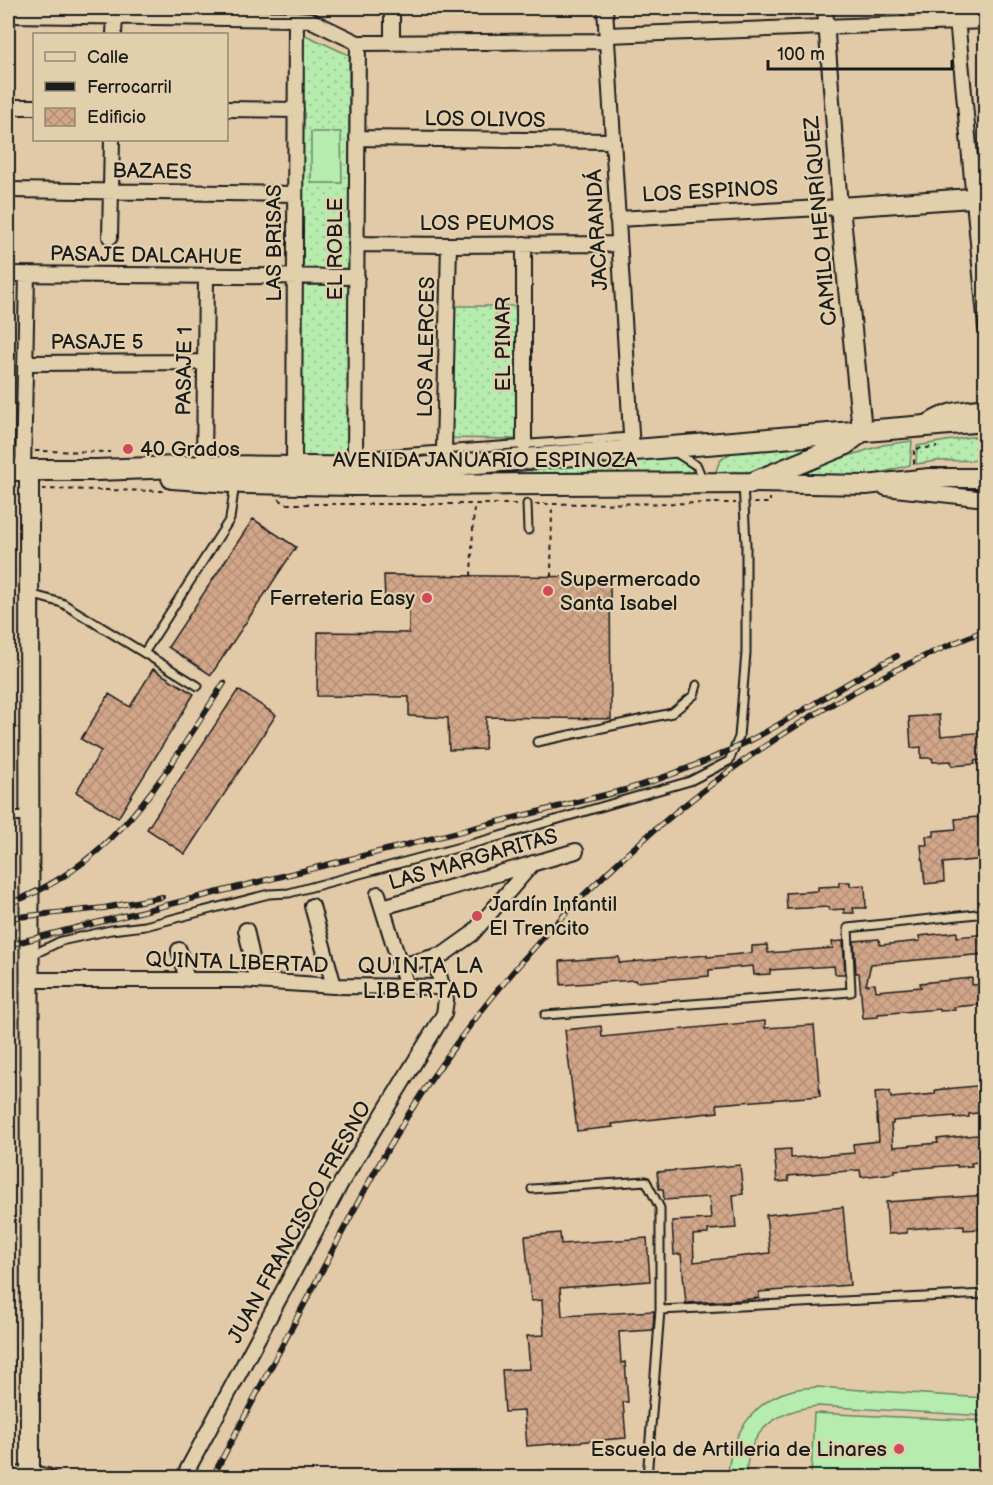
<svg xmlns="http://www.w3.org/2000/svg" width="993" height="1485" viewBox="0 0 993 1485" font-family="'Balsamiq Sans',sans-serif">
<defs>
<pattern id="grass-dots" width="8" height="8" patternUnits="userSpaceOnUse" patternTransform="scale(1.5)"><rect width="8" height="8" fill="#b6ecae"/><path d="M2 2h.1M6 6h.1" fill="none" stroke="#9cca95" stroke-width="1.8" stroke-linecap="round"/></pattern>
<pattern id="building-cross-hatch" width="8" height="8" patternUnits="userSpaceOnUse" patternTransform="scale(1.5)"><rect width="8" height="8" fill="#d1a689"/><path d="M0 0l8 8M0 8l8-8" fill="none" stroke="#b38e76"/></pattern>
</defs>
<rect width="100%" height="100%" fill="#e2caa8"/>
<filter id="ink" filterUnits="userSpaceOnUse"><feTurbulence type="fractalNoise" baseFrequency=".0167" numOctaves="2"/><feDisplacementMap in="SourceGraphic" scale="12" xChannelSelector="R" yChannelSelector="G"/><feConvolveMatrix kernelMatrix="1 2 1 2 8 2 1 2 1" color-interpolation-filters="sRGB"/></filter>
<g filter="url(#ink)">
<path fill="url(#grass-dots)" stroke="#698465" stroke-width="1.5" d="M303,34L349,55V457H302Z
M455,306H516L518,439L451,438Z
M970,437H985V460L936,461L916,464L917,446Z
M850,440C805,456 762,476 715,476C718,459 723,456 739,450Z
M912,441L910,465L873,475L782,477L883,445Z
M670,455L688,464L697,476L441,478L456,473Z"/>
<path fill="#b6ecae" stroke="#698465" stroke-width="1.5" d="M311,132H341L342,183H311Z
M816,1387L985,1398V1416L817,1406C774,1411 747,1432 746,1477H728C729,1438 752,1400 793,1390C800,1388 809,1388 816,1387Z
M814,1413L985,1421V1477H811Z"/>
<path fill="url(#building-cross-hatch)" stroke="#1c1c1c" stroke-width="1.5" d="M253,519L296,547L211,675L168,647Z
M384,575L610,577L611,719L486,717L485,749L449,750L448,718L409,716V697L317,696L318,632L409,633V604L385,603Z
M153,669L194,694L118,818L76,792L101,751L81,739L109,694L130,707Z
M238,690L276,715L185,854L147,829Z
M939,715L941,736L986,732V760L974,761L975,764L952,766L951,761L933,762L932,758H921V747L911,748L909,717Z
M978,817L979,828H986V859L943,863L944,882L925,884L921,845H927L926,836H934V831L956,829L955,819Z
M839,882H850V886L865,885L866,908H853L854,913H844V909L829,910V907L787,909L786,893L818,891V887L839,886Z
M957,932V937L986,934V954L871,964L866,985L875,984L876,991L921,987L920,983L972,978V985L986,984V1004L954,1007L955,1010L940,1011V1009L878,1014V1017L863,1018L859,973H856L854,941L879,939L880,945L920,941L919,936Z
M843,941L845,974H835L834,966L770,970V974L754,975L753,966L709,970V976L636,982L635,980L561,985L560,961L619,957V963L707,955V957L752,953V946L767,945L768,953L833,948L832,942Z
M765,1021V1028L814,1025L820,1096L717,1104L718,1112L612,1124L613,1127L577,1131L565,1030L601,1026L602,1037Z
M986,1085V1112L969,1114V1117L955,1118V1116L893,1121V1124H891L893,1147L938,1143L937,1139L986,1134V1161L971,1163L972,1166L957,1167V1165L895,1170V1173L861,1177L860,1170L788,1176L789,1181L777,1182L774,1150L791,1149V1158L854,1153L853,1144L879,1141L875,1092L890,1091L891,1098L935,1094V1090Z
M740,1165L743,1194L733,1195L736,1228L708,1230V1234L693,1235L694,1262L770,1253L766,1215L843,1207L850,1285L759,1292V1298L741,1300L686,1303L681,1254L674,1255L672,1221L711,1219L709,1197L664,1200L663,1189H659L657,1172Z
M986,1195V1223L980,1224V1229L964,1230V1225L907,1229V1233L888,1234L886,1202Z
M560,1233L561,1244L647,1238L650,1281L560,1288L562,1316L654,1311L653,1330L619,1332L621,1363L625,1362L628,1402H623L626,1438L527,1446L524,1411L505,1412L502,1370L530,1369L527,1336L544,1335L542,1300L531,1301L525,1236Z"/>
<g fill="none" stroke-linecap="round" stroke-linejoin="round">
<defs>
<path id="service" d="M675,452L697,466L703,481
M355,456L631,437
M527,504L528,530
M30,594L62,603L198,686
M144,653L230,519L235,483
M537,742L672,713L694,695L697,685
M8,817L29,816
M32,955L61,941L111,930L145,926L269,894L289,893L486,840L690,781L729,761L739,737L746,653V544L743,483
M545,1015L851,992L848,928L986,913
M532,1189L646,1181L660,1208V1310
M647,1478L660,1310L986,1294"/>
<path id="minor" d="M605,8L632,450
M956,8L986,328
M8,15L296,19L310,20L358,43L607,41
M114,34L115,16
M607,35L986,21
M392,43V8
M8,107H34
M226,109L296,110
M357,138L613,141
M8,190L295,194
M617,219L840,207L825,8
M110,237L112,140
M356,244L449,245L619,244
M524,244V444
M8,274L357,277
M25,363L205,362
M923,425C947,409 957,410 986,406
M444,449L449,245
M355,456L358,43
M204,466L206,276
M294,468L296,19
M23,470L27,275
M886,488L986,499
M378,894L407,987
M312,906L334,986
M383,907L576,851
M246,930L257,981
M179,950L187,980
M401,966L444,954L472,934L533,863
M30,980H241L334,986L444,987
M8,1474L30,1475
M183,1478L341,1183L444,1014L446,1000L434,957"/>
<path id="tertiary" d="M862,431L840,207L986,197
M29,470L30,1475L47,1478
M754,483L866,485L929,478H986"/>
<path id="secondary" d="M8,470H97L204,466L418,468L986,421
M172,478L245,483L352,485L752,483L844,445L862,431"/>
</defs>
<use href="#service" stroke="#1c1c1c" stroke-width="11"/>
<use href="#minor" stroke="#1c1c1c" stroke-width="18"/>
<use href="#tertiary" stroke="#1c1c1c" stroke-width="22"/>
<use href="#secondary" stroke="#1c1c1c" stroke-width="24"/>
<path stroke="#1c1c1c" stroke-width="2" stroke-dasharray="4.5 4.5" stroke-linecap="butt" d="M35,451L110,452
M914,464V449L937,447
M42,489L163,491
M279,499L286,504H517
M754,503H770V498
M535,504L736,503
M471,576L474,505
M551,577L552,505"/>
<use href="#service" stroke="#e2d0ad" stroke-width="7"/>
<use href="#minor" stroke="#e2d0ad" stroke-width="14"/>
<use href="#tertiary" stroke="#e2d0ad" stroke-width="18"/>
<use href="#secondary" stroke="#e2d0ad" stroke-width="20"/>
<defs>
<path id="rail" d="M8,904C118,863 163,776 224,683
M8,918L104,908L162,897
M8,945L625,790C668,777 709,761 749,741C799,715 846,682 897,656
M212,1478C250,1406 288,1334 326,1263C359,1200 392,1137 432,1078C568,879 761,718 986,630"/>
</defs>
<use href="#rail" stroke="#1c1c1c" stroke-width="6"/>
<use href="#rail" stroke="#e2d0ad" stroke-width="4" stroke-dasharray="11" stroke-linecap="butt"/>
</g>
</g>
<g fill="#d1495b" stroke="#e2d0ad" stroke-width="2">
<circle cx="128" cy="449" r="6"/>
<circle cx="548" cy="591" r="6"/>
<circle cx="427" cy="598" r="6"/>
<circle cx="477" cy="916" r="6"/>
<circle cx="899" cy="1449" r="6"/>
</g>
<g text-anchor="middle" stroke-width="4.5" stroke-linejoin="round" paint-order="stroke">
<g font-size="21" fill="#1c1c1c" stroke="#e2d0ad">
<text transform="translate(485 119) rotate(1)" y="7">LOS OLIVOS</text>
<text transform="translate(152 171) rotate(1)" y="7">BAZAES</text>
<text transform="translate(710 191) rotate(-3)" y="7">LOS ESPINOS</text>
<text transform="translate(820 221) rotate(-95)" y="7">CAMILO HENRÍQUEZ</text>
<text x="487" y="230">LOS PEUMOS</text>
<text transform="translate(597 230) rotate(-93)" y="7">JACARANDÁ</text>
<text transform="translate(274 243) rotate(-90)" y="7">LAS BRISAS</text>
<text transform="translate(335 249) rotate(-90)" y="7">EL ROBLE</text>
<text transform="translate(146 255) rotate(1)" y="7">PASAJE DALCAHUE</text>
<text x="97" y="349">PASAJE 5</text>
<text transform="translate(503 344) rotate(-90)" y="7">EL PINAR</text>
<text transform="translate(426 347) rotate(-89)" y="7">LOS ALERCES</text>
<text transform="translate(184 371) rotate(-89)" y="7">PASAJE 1</text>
<text x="485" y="467">AVENIDA JANUARIO ESPINOZA</text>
<text transform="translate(473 859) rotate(-16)" y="7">LAS MARGARITAS</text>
<text transform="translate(237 962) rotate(2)" y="7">QUINTA LIBERTAD</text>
<text transform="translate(299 1222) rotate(-61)" y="7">JUAN FRANCISCO FRESNO</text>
</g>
<g font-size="21" fill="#1c1c1c" stroke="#e2d0ad" text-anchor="start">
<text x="140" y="456">40 Grados</text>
<text x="560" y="586">Supermercado<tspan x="560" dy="24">Santa Isabel</tspan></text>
<text x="415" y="605" text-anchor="end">Ferreteria Easy</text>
<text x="489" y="911">Jardín Infantil<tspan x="489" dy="24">El Trencito</tspan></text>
<text x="887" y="1456" text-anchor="end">Escuela de Artilleria de Linares</text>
</g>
<g font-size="22" letter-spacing="1.5" fill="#1c1c1c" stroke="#e2d0ad">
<text x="421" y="973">QUINTA LA<tspan x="421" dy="25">LIBERTAD</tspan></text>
</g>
</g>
<rect width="993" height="1485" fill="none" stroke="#e2d0ad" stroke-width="30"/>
<rect x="15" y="15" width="963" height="1455" fill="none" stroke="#1c1c1c" stroke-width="2" filter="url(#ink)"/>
<rect x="33" y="33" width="195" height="108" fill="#e2d0ad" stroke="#938873" stroke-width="1.5"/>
<rect x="45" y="52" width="30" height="9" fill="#e2d0ad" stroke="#938873" stroke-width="1.5"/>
<text x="87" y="63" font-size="18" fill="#1c1c1c">Calle</text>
<rect x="45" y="82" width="30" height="9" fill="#1c1c1c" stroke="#938873" stroke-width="1.5"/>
<text x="87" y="93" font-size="18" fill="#1c1c1c">Ferrocarril</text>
<rect x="45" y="108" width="30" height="18" fill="url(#building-cross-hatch)" stroke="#938873" stroke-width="1.5"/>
<text x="87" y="123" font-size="18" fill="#1c1c1c">Edificio</text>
<path d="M768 60v9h184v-9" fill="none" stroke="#1c1c1c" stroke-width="3"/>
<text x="777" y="60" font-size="18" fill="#1c1c1c" stroke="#e2d0ad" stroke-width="4.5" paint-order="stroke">100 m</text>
</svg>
